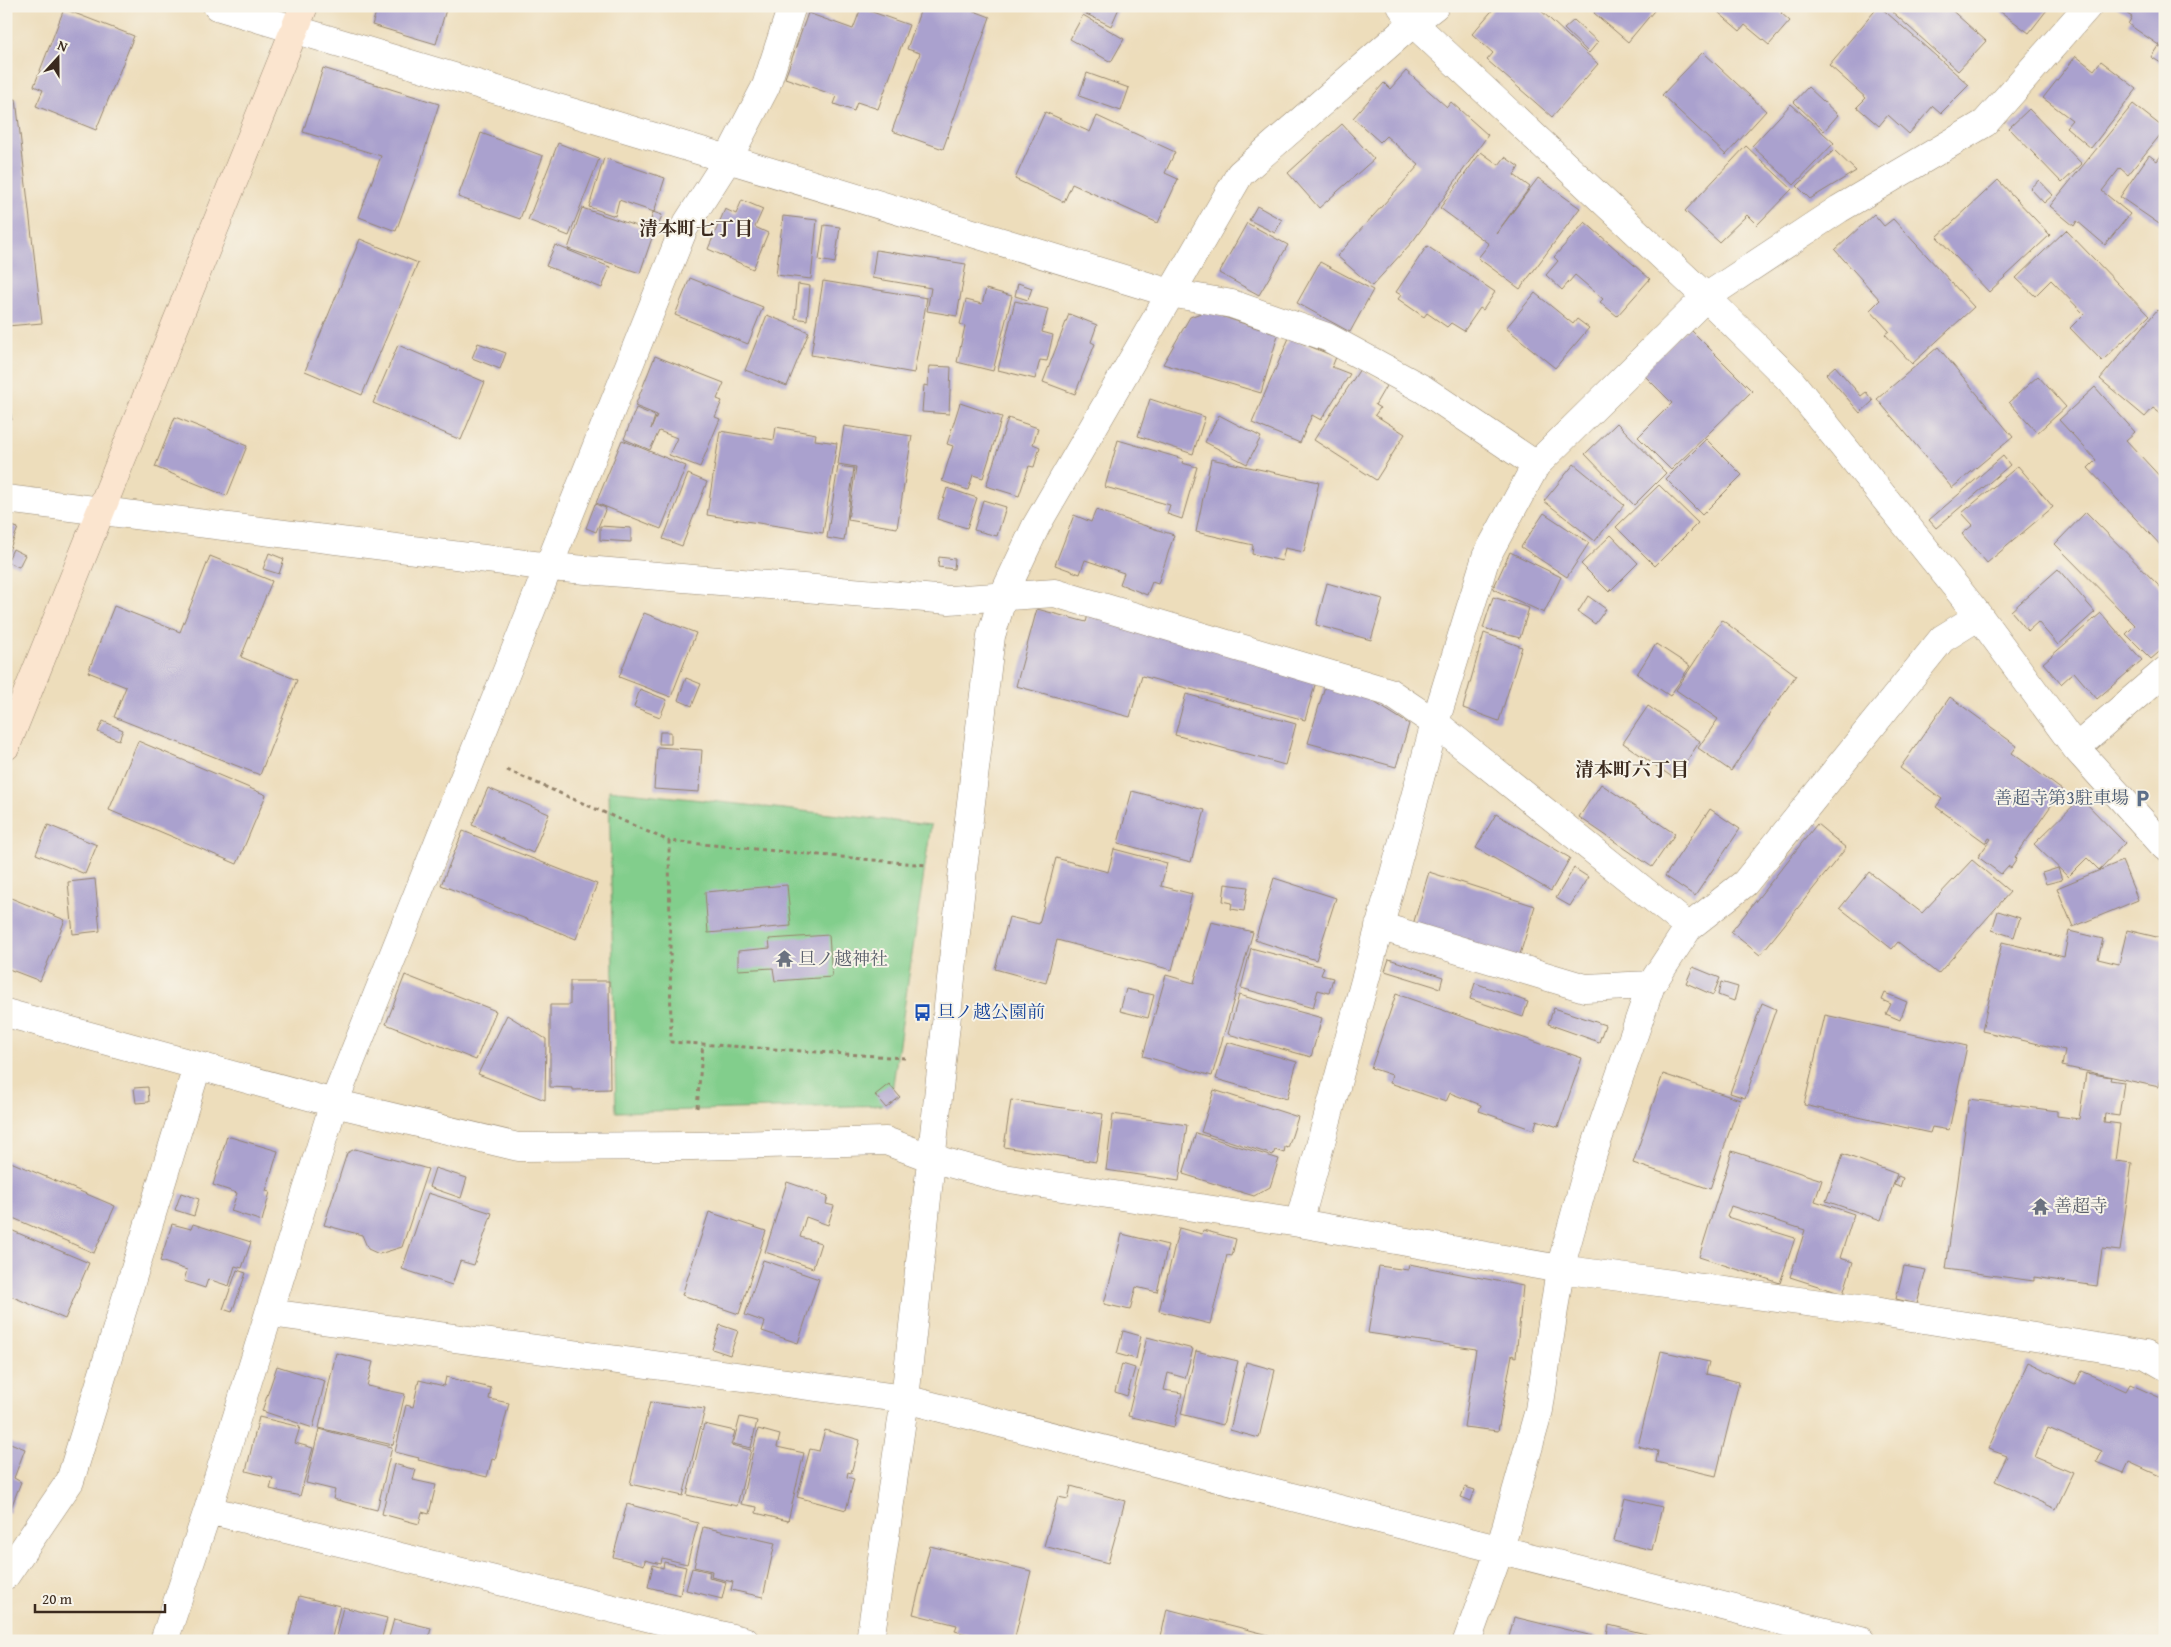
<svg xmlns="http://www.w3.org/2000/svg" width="2171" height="1647" viewBox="0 0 2171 1647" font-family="'Gentium Book Plus','Noto Serif JP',serif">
<rect width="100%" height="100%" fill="#f7f3e8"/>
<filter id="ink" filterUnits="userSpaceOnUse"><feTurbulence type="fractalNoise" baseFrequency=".02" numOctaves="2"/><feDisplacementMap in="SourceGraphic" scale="10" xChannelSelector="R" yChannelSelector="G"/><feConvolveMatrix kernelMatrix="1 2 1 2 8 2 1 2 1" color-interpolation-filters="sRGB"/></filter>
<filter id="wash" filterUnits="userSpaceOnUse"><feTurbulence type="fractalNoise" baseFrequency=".0096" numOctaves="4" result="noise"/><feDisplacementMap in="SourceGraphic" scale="20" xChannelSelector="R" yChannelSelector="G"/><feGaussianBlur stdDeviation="1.12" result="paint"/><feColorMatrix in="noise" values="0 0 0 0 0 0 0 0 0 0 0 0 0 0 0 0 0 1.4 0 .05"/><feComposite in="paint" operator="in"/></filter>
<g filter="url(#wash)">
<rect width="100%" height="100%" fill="#edddbb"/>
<path fill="#82ce8c" stroke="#5e7c55" d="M609,790L931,825L890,1105L616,1112Z"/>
<g id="blocks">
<path fill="#aaa1ce" d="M378,6H447L436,44L372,25Z
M922,6H961L990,17L943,149L892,131L920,53L907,49Z
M1080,6H1120L1111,26L1078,10Z
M1496,6H1536L1598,64L1552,117L1487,60L1493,53L1472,34Z
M1599,6H1658L1628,42L1594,13Z
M1711,6H1787L1781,13L1790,21L1769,45L1745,25L1740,31Z
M1879,6L1969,85L1941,113L1933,106L1909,134L1888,115L1879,126L1857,107L1866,98L1829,65Z
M1890,6H1947L1986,41L1958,71L1888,8Z
M1993,6H2050L2029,33Z
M2115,6H2165V45L2163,48L2128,24L2132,17Z
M861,8L909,25L878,109L857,102L854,111L834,104L837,96L785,78L808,13L853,29Z
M64,9L134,36L96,130L36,106L43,90L34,86Z
M1083,15L1124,39L1111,62L1070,39Z
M1574,20L1598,42L1589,53L1564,29Z
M2158,46L2165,50V57L2161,63L2151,57Z
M1703,52L1766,111L1726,155L1662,95Z
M2076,56L2094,70L2101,61L2137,89L2091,148L2066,127L2072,120L2043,98Z
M323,68L439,104L419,168L396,231L359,217L381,156L303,132Z
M1406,71L1447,107L1451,102L1488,135L1413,241L1372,286L1337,256L1419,165L1386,136L1380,142L1353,118L1384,83L1390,89Z
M1087,73L1129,88L1121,111L1079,96Z
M1808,87L1838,115L1824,131L1794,102Z
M16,99L42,323L7,326L6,100Z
M1791,104L1834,143L1794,185L1752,146Z
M2133,104L2165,129L2128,175L2120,168L2102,191L2130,214L2105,245L2077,221L2074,226L2050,206Z
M2029,109L2082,164L2062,183L2009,128Z
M1045,112L1090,132L1097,116L1175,152L1165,173L1178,179L1158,223L1072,184L1064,202L1015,179Z
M1342,124L1374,159L1319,208L1288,173Z
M481,133L543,156L520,219L458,197Z
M558,143L599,159L569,236L528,220Z
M1746,146L1792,189L1757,225L1747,215L1719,242L1685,211Z
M1834,150L1856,171L1810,199L1797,186Z
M2165,150V228L2120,197L2149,155L2157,161Z
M1481,152L1499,165L1505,157L1519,167L1514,175L1530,187L1496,234L1538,178L1580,208L1520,289L1478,258L1489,244L1440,208Z
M604,158L665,178L654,212L619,200L615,216L589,207Z
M1998,180L2050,235L1989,292L1937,237Z
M2039,180L2053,195L2044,203L2030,188Z
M742,200L763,209L755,227L768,233L753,269L708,249L725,209L736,214Z
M1257,206L1282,220L1275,233L1249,220Z
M582,208L654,232L640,273L568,249Z
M653,212L662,215L657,230L649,227Z
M1874,214L1884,226L1893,219L1974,307L1912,364L1885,334L1889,331L1870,310L1880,300L1835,250Z
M783,216L817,220L811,279L776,275Z
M1585,222L1650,279L1617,316L1600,302L1603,299L1575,275L1562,290L1546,275L1558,261L1554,257Z
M1247,223L1288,245L1259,295L1219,273Z
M824,225L840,227L835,263L819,260Z
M2066,230L2149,316L2102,361L2070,328L2084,314L2051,280L2035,296L2016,278Z
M360,239L418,263L362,395L305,371Z
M555,245L610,267L602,288L546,266Z
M1427,246L1495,292L1483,310L1480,308L1464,331L1451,323L1447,327L1427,313L1424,317L1398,299L1401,295L1396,292Z
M876,250L966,264L957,316L927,311L931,288L872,278Z
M1320,262L1373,290L1350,332L1297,303Z
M690,278L763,307L748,344L675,315Z
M823,281L927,298L914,373L811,355Z
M1018,283L1032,288L1028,300L1015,296Z
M798,284L810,286L807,320L795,318Z
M986,289L1012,296L993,371L957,362L965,326L960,324L966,300L982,304Z
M1535,293L1573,324L1577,319L1589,328L1555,368L1506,328Z
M1015,301L1048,309L1042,332L1053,335L1047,361L1040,360L1035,379L998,370Z
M2157,310L2165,316V417L2153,408L2145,417L2100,379Z
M1206,311L1278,335L1261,393L1163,364L1190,317Z
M1069,314L1097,325L1091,342L1095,344L1075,394L1043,382Z
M767,315L809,332L787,386L745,370Z
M1688,327L1752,391L1671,470L1638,437L1672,403L1642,373Z
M1289,338L1336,357L1332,367L1350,374L1321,420L1312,415L1300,443L1252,423Z
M478,343L506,353L500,369L472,358Z
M398,345L485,382L461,440L373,403Z
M1938,347L2013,437L1952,488L1877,399Z
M655,356L724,383L717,399L722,401L715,417L720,419L700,467L669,455L677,438L659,431L650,450L624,439L636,408L655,416L651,429L657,415L635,406Z
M929,366L951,367L949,414L922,412L924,385L928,386Z
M1835,366L1861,396L1866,392L1873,401L1860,413L1826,374Z
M1360,369L1386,386L1375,405L1380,408L1375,415L1405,434L1376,480L1314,440Z
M2038,376L2066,407L2037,433L2009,402Z
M2095,387L2135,432L2126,440L2165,482V550L2088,468L2096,460L2059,420Z
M6,389L12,420L6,421Z
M1150,399L1205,417L1193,454L1138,436Z
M960,403L1002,417L983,478L973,475L968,490L942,481L953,446L947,444Z
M1219,415L1261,437L1247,464L1205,442Z
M175,417L247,446L227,496L155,467Z
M1008,418L1038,428L1033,444L1040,447L1034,467L1029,466L1019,496L986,486Z
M1617,423L1666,473L1634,505L1585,454Z
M844,426L912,436L897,528L848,520L856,467L838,464Z
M776,427L816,434L815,440L837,443L823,533L707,515L720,431L774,440Z
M1706,439L1742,475L1702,515L1666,479Z
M622,440L686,466L661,529L596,503Z
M1118,440L1183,459L1182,463L1197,467L1182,519L1167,514L1170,505L1105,487Z
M2003,456L2010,465L1936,528L1929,520Z
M1211,459L1319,482L1304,552L1285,548L1282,561L1252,554L1253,545L1196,532Z
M1574,464L1624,505L1595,541L1544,501Z
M838,466L854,468L844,541L827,538Z
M2018,466L2053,507L1987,563L1962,534L1973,525L1962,513Z
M688,474L707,482L682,546L663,539Z
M1659,485L1698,523L1655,566L1616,527Z
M947,488L977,498L967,528L937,519Z
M983,500L1006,507L997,536L974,530Z
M595,504L606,508L596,532L586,528Z
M1096,510L1174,535L1158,584L1152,582L1147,595L1120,584L1124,573L1085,560L1080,574L1055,565L1074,515L1091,522Z
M2086,512L2165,592V647L2151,659L2126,634L2135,625L2055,544Z
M1544,513L1589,543L1567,577L1521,547Z
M6,524L18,528L6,558Z
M600,526L631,528V542L600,540Z
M1611,535L1638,563L1609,592L1581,564Z
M13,549L25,555L19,567L7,562Z
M1510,552L1561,577L1544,613L1493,589Z
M269,553L284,559L279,574L263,569Z
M210,556L272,581L241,657L297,680L260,775L114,717L126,687L88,672L114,606L180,632Z
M939,557L955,559L954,569L938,567Z
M2058,569L2095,612L2058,645L2038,622L2028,631L2011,611Z
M1327,583L1383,599L1371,640L1316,625Z
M1588,596L1606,609L1595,624L1578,612Z
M1493,597L1529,608L1520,638L1483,628Z
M1037,609L1086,622L1088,615L1317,678L1305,720L1142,676L1130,717L1016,686Z
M644,613L696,633L671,697L619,677Z
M2101,613L2142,660L2097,699L2074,672L2061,684L2043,663Z
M1722,620L1796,675L1731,771L1698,748L1718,719L1676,690Z
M1484,633L1522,647L1499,721L1463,708Z
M1656,644L1690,666L1670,696L1637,674Z
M686,678L701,684L692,706L678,700Z
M1325,686L1366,697L1409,724L1396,767L1308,743Z
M640,689L667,700L660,717L634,707Z
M1186,694L1296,724L1285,765L1175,735Z
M1950,697L2017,746L2012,753L2062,790L2015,857L2017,859L2011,868L2008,866L2001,874L1978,857L1991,839L1989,838L1986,843L1936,807L1942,799L1900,768Z
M1648,706L1700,741L1675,779L1623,743Z
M103,721L123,730L119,740L98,732Z
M660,732H671V744H659Z
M138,741L266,795L237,864L109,810Z
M657,747L702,750L699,792L654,789Z
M1601,784L1675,834L1652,867L1579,817Z
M488,788L549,814L533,853L472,825Z
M1132,791L1205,810L1191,862L1118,843Z
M2081,798L2125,843L2099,870L2087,858L2068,877L2034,844Z
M1710,809L1740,829L1695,896L1665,876Z
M1496,814L1570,858L1551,891L1476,848Z
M1817,824L1846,848L1760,955L1731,932Z
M48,825L97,845L85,874L36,854Z
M463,831L597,884L576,939L441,885Z
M1114,849L1167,863L1161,886L1192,894L1172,970L1057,940L1046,983L995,969L1009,917L1039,924L1056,858L1108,872Z
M1972,860L2010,892L1938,974L1898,942L1892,949L1840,908L1869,872L1922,913Z
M2122,861L2138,900L2073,927L2057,888Z
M1574,868L1588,877L1570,906L1556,898Z
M2058,868L2062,880L2046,884L2042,873Z
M1429,872L1535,906L1517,964L1411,931Z
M1274,878L1336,898L1316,960L1255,940Z
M95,879L100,931L73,934L68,882Z
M1225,884L1248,887L1244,911L1231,909L1232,903L1223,901Z
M787,885L791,926L708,933L705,892Z
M6,896L65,920L40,981L6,968Z
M1998,911L2020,918L2014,937L1992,930Z
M1211,922L1253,932L1212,1076L1143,1056L1166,975L1194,983Z
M2127,930L2165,939V1061L2159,1087L2062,1066L2065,1050L1982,1031L2002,942L2064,957L2069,931L2103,939L2098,959L2119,964Z
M829,935L832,977L775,981L773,968L738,970V951L770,948L769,939Z
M1251,948L1324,967L1321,975L1333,978L1329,993L1318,990L1313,1008L1241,988Z
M1389,959L1443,977L1440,988L1385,971Z
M1693,967L1720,978L1713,995L1686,983Z
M405,975L496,1011L476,1060L386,1024Z
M570,981H609L610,1089L573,1090V1088L550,1087V1005H570Z
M1721,982L1738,987L1734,1001L1718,995Z
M1475,983L1528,1002L1523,1017L1470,999Z
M1126,989L1154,995L1148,1018L1120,1011Z
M1885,993L1907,1002L1900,1020L1886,1014L1891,1004L1882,1000Z
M1396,994L1582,1058L1558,1127L1537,1120L1534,1130L1479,1111L1481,1105L1450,1093L1446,1102L1390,1083L1392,1075L1371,1068Z
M1239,995L1322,1018L1311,1057L1228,1034Z
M1762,1003L1776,1009L1745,1098L1730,1093Z
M1554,1008L1605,1025L1599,1042L1548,1024Z
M507,1015L546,1039L545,1100L478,1074Z
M1825,1015L1967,1046L1949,1130L1932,1127L1930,1133L1804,1105Z
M1227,1042L1297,1062L1287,1099L1216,1079Z
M2086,1073L2111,1077L2110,1080L2124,1082L2119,1116L2105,1114L2104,1122L2120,1124L2115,1161L2132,1163L2120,1251L2102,1249L2097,1286L2034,1277V1281L1946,1269L1969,1099L2057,1111V1116L2079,1119Z
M1663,1074L1740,1100L1710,1189L1633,1163Z
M889,1084L900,1097L886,1108L875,1095Z
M148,1087L149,1102L136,1103L134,1088Z
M1214,1090L1298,1117L1288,1148L1285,1147L1284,1153L1275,1150L1273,1155L1201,1132Z
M1011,1100L1103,1114L1096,1162L1004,1147Z
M1113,1114L1187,1125L1179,1181L1106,1170Z
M1196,1133L1279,1159L1270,1187L1254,1196L1183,1174Z
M227,1136L278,1151L266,1191L270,1192L262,1221L231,1211L237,1193L213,1185Z
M355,1149L428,1169L402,1247L379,1254L368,1249L362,1235L324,1225L347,1153Z
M1732,1151L1822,1180L1815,1201L1854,1214L1840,1258L1853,1262L1843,1294L1790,1277L1805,1230L1731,1206L1727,1217L1795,1238L1780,1283L1699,1257Z
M1843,1154L1897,1174L1881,1220L1826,1201Z
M6,1160L115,1206L94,1253L6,1215Z
M435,1168L467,1178L461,1198L429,1187Z
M1898,1176L1903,1178L1900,1187L1894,1185Z
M787,1182L828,1196L826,1204L834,1206L828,1225L806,1217L800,1237L821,1243L813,1268L765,1252Z
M181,1193L199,1199L194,1216L175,1210Z
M428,1193L492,1213L474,1265L460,1261L452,1285L402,1269Z
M709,1212L766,1231L739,1314L682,1295Z
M172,1224L191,1229L193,1224L251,1242L242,1268L235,1266L229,1286L208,1279L205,1288L184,1281L187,1270L160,1261Z
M6,1228L89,1263L65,1319L6,1294Z
M1179,1228L1202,1234L1203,1230L1236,1239L1232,1256L1227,1255L1210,1324L1159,1311Z
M1122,1234L1168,1245L1157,1292L1136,1287L1130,1310L1104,1304Z
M763,1260L819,1279L798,1343L762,1331L765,1322L745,1315Z
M1409,1264L1523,1286L1516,1357L1512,1355L1498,1431L1464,1427L1476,1349L1368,1333L1379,1266L1408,1270Z
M1904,1266L1926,1270L1917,1304L1896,1299Z
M237,1270L246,1273L232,1312L223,1309Z
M720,1325L738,1331L730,1355L712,1349Z
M1123,1331L1141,1336L1136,1359L1117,1354Z
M1147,1337L1193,1349L1185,1378L1168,1373L1164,1390L1182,1393L1174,1427L1128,1416Z
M1196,1351L1238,1361L1223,1425L1181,1414Z
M1661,1351L1709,1362L1706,1374L1739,1382L1716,1476L1656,1462L1658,1451L1638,1446Z
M336,1353L373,1362L367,1386L405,1394L393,1445L319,1428Z
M1246,1362L1275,1370L1259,1438L1230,1430Z
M2028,1362L2075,1384L2082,1371L2126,1391L2130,1384L2165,1400V1483L2160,1480L2162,1477L2129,1462L2124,1473L2097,1462L2102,1451L2048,1428L2035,1457L2073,1473L2056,1509L1995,1481L2007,1456L1988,1449Z
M1122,1364L1135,1368L1127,1396L1115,1392Z
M277,1366L325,1381L313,1428L262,1411Z
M446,1377L491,1388L489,1399L509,1403L495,1460L492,1459L487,1477L418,1460L419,1458L395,1452L406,1405L413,1407L419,1380L444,1386Z
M650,1402L705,1409L683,1496L630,1484Z
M259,1417L300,1427L295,1443L313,1448L300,1496L270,1489L273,1478L246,1471Z
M740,1417L757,1421L751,1448L733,1444Z
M704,1424L735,1431L731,1445L751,1450L737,1506L687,1495Z
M319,1429L392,1447L377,1510L333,1499L335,1490L306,1483Z
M758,1429L780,1435L777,1447L804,1453L788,1521L756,1513L757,1507L741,1504Z
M825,1430L860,1440L851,1473L848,1472L847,1477L854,1479L846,1510L797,1497L810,1449L819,1451Z
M6,1434L10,1436L8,1442L25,1449L14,1478L21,1482L9,1513L6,1511Z
M394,1464L416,1470L413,1480L436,1485L429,1514L422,1512L419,1524L382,1514Z
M1071,1486L1125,1501L1108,1563L1044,1546L1058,1497L1068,1499Z
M1465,1487L1475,1490L1471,1501L1461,1497Z
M1625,1498L1662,1507L1652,1550L1614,1541Z
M627,1504L698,1523L687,1564L662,1558L661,1564L645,1560L644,1565L613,1557Z
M703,1527L775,1543L763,1597L731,1590L733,1582L711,1577L712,1571L694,1567Z
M930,1546L1031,1571L1014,1641H991L955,1631L957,1625L913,1614Z
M664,1562L686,1567L680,1595L648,1587L653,1565L663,1568Z
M692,1568L710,1572L709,1578L726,1582L722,1599L686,1590Z
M299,1596L340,1606L331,1641H288Z
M343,1607L387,1618L381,1641H335Z
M1167,1609L1269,1635L1268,1641H1160Z
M1514,1617L1597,1637L1596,1641H1508Z
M394,1619L431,1628L428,1641H388Z
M1609,1625L1670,1640V1641H1606Z"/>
</g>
</g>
<g filter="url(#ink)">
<use href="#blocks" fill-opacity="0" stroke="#94846c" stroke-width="1"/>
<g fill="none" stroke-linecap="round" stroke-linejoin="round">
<defs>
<path id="street" d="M217,6L728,159L1170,293L1232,304L1327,337L1423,389L1536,465
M1401,6L1413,23L1706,297L1790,380L1979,616L2076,748L2165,847
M6,499L550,567L949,600L1055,593L1389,692L1435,723L1689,927
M2076,748L2165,671
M1379,926L1585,988L1651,985
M6,1013L334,1103L518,1147L693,1146L886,1141L931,1158L1003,1178L1299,1223L1560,1269L1874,1311L2146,1355L2165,1366
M1299,1223L1435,723L1486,557L1536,465L1706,297L1839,209L1985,123L2088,6
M270,1313L905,1399L1861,1641
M208,1510L745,1641
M6,1575L70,1481L197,1067
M164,1641L208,1510L334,1103L684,228L728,159L766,86L792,6
M870,1641L905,1399L963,869L991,636L1003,596L1036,526L1240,174L1413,23L1435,6
M1467,1641L1500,1549L1539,1410L1560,1269L1587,1171L1651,985L1689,927L1745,883L1942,639L1979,616"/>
<path id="secondary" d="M6,746L304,6"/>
</defs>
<use href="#street" stroke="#94846c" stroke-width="29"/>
<use href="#secondary" stroke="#94846c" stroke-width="29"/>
<path stroke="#94846c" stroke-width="3" stroke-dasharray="4 4" stroke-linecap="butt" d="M507,770L669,841
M905,1058L671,1042L669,841L927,865
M697,1108L703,1043"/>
<use href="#street" stroke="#fff" stroke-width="28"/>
<use href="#secondary" stroke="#fbe5cf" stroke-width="28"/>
</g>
</g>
<defs>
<symbol id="parking-bare" viewBox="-9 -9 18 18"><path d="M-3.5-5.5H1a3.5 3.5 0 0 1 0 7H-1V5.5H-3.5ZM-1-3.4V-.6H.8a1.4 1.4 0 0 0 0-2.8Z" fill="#5c6f8a" stroke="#f7f3e8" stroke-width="2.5" paint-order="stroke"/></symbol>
<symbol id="temple-bare" viewBox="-9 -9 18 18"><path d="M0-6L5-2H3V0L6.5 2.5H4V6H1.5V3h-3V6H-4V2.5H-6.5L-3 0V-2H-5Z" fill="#6b7280" stroke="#f7f3e8" stroke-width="2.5" paint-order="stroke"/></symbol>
<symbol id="bus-bare" viewBox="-9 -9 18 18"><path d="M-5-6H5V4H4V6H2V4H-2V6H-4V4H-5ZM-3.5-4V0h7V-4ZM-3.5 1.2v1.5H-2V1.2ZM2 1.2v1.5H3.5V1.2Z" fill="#1a4fb4" stroke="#f7f3e8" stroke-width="2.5" paint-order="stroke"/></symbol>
</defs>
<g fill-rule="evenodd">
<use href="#parking-bare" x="2130" y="786" width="25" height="25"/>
<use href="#temple-bare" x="772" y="946" width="25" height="25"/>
<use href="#bus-bare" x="910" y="1000" width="25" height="25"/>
<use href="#temple-bare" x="2028" y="1194" width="25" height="25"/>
</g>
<g text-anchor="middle" stroke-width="4" stroke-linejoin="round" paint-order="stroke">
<g font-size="18" fill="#4e5e75" stroke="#f7f3e8" text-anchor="end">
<text x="2129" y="804">善超寺第3駐車場</text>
</g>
<g font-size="18" fill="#5b616d" stroke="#f7f3e8" text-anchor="start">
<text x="798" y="965">旦ノ越神社</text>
<text x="2054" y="1212">善超寺</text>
</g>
<g font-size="18" fill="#164399" stroke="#f7f3e8" text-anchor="start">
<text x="937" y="1018">旦ノ越公園前</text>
</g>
<g font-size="19" font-weight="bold" fill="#3b2a1e" stroke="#f7f3e8">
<text x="696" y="235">清本町七丁目</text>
<text x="1632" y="776">清本町六丁目</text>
</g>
</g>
<rect width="2171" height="1647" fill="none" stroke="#f7f3e8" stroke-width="25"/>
<g transform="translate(58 58) rotate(21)" stroke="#f7f3e8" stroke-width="4" paint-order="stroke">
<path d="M0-4L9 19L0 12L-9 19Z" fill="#3b2a1e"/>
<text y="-8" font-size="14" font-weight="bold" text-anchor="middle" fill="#3b2a1e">N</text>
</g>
<path d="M35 1604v8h130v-8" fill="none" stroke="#3b2a1e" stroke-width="2.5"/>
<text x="42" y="1604" font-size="15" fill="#3b2a1e" stroke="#f7f3e8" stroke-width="4" paint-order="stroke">20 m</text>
</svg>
